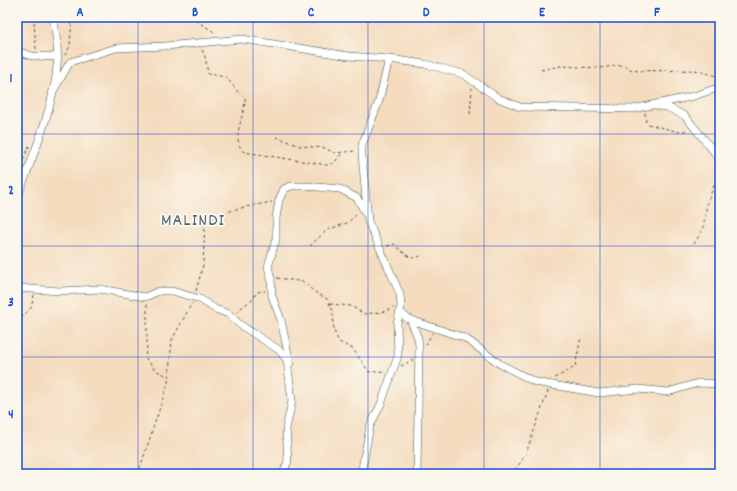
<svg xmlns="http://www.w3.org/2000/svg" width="737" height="491" viewBox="0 0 737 491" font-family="Dekko,sans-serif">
<rect width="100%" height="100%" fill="#fbf7ec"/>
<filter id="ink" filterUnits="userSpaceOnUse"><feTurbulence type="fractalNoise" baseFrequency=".025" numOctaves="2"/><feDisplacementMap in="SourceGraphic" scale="8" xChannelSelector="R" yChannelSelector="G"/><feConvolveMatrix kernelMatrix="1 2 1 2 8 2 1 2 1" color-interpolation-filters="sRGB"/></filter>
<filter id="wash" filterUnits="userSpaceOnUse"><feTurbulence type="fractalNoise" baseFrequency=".012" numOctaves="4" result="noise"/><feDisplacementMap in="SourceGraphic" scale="16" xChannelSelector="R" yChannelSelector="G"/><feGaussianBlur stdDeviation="0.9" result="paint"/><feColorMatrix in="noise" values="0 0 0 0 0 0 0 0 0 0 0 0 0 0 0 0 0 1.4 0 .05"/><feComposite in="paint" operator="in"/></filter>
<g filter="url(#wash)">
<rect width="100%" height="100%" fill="#f4dbbe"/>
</g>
<g filter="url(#ink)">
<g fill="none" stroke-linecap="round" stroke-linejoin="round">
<defs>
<path id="minor" d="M17,51L32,56L58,57
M52,93L70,62L116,48L165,46L242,39L349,56L389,59L425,64L463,74L498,98L520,107L633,109L694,96L720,87
M657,106L667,107L685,116L720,159
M17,199C31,160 54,108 57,66C59,50 56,33 53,17
M17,288L60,291L100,289L145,297L159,291H172L200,299L215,309L229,314L239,324L279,350L287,360L292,401L286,429L288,461L283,474
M400,312L408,319L465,338L500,364L535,382L599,393L638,389L668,392L698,383L720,384
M410,319L418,338L419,346L417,474
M290,363L281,320L272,296L271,278L268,267L276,239V218L279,200L284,189L291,186H306L340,189L357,198L366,214
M361,474L370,426L381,404L398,356L397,324L401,306L400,294L368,221L362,155V145L379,101L389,59"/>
</defs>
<use href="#minor" stroke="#3f5549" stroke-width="8"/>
<path stroke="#3f5549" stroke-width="1" stroke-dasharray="3 3" stroke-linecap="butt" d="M191,17L217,34
M563,17L591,21L602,17
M36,49L34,22L38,19L45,17
M202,50L205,56L208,74L226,77L238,92L245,97C247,113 229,138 244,152L327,165L334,163L342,153
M65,55L70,46L72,17
M541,70L560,66L599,68L624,65L632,70L638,71L695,70L720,77
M645,113L646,122L648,124L679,132L688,130
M470,114L472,88
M276,137L300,146L325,148L334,153L356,151
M17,176L29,146
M694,244L703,229L707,203L715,183L718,165
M310,246L327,230L347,223L358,213
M387,246L394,244C403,251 409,263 422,255
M277,278L304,282L313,291L327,299L333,311L334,331L339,342L353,349L369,372L385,371
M196,291L203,265L205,223C223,210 250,206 272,202
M147,304V346L145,357L155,370L168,376
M330,304L351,306L364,314L382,312L394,308
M237,313L242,307L252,300L257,292L265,291
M17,322L31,308L34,295
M426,345L432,333
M401,366L413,360
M555,378L575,367L581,337
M17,438V442
M515,470L525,456L548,391
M138,474L168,383L172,340L192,303"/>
<use href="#minor" stroke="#fff" stroke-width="7"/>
</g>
</g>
<path fill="none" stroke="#1d4ed8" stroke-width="1" stroke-opacity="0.55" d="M138,17V474M253,17V474M368,17V474M484,17V474M600,17V474M17,134H720M17,246H720M17,357H720"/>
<g text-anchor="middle" stroke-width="4" stroke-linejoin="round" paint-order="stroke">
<g font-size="18" letter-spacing="1" fill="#576575" stroke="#fbf7ec">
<text x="193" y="225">MALINDI</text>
</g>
</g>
<rect width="737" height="491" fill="none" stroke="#fbf7ec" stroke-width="44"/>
<rect x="22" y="22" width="693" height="447" fill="none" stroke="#1d4ed8" stroke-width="1.5"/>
<g font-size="13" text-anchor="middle" font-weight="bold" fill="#1d4ed8">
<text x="80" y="16">A</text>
<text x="195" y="16">B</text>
<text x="311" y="16">C</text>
<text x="426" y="16">D</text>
<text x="542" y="16">E</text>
<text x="657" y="16">F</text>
<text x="11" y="82">1</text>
<text x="11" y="194">2</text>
<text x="11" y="306">3</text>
<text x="11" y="418">4</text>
</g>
</svg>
